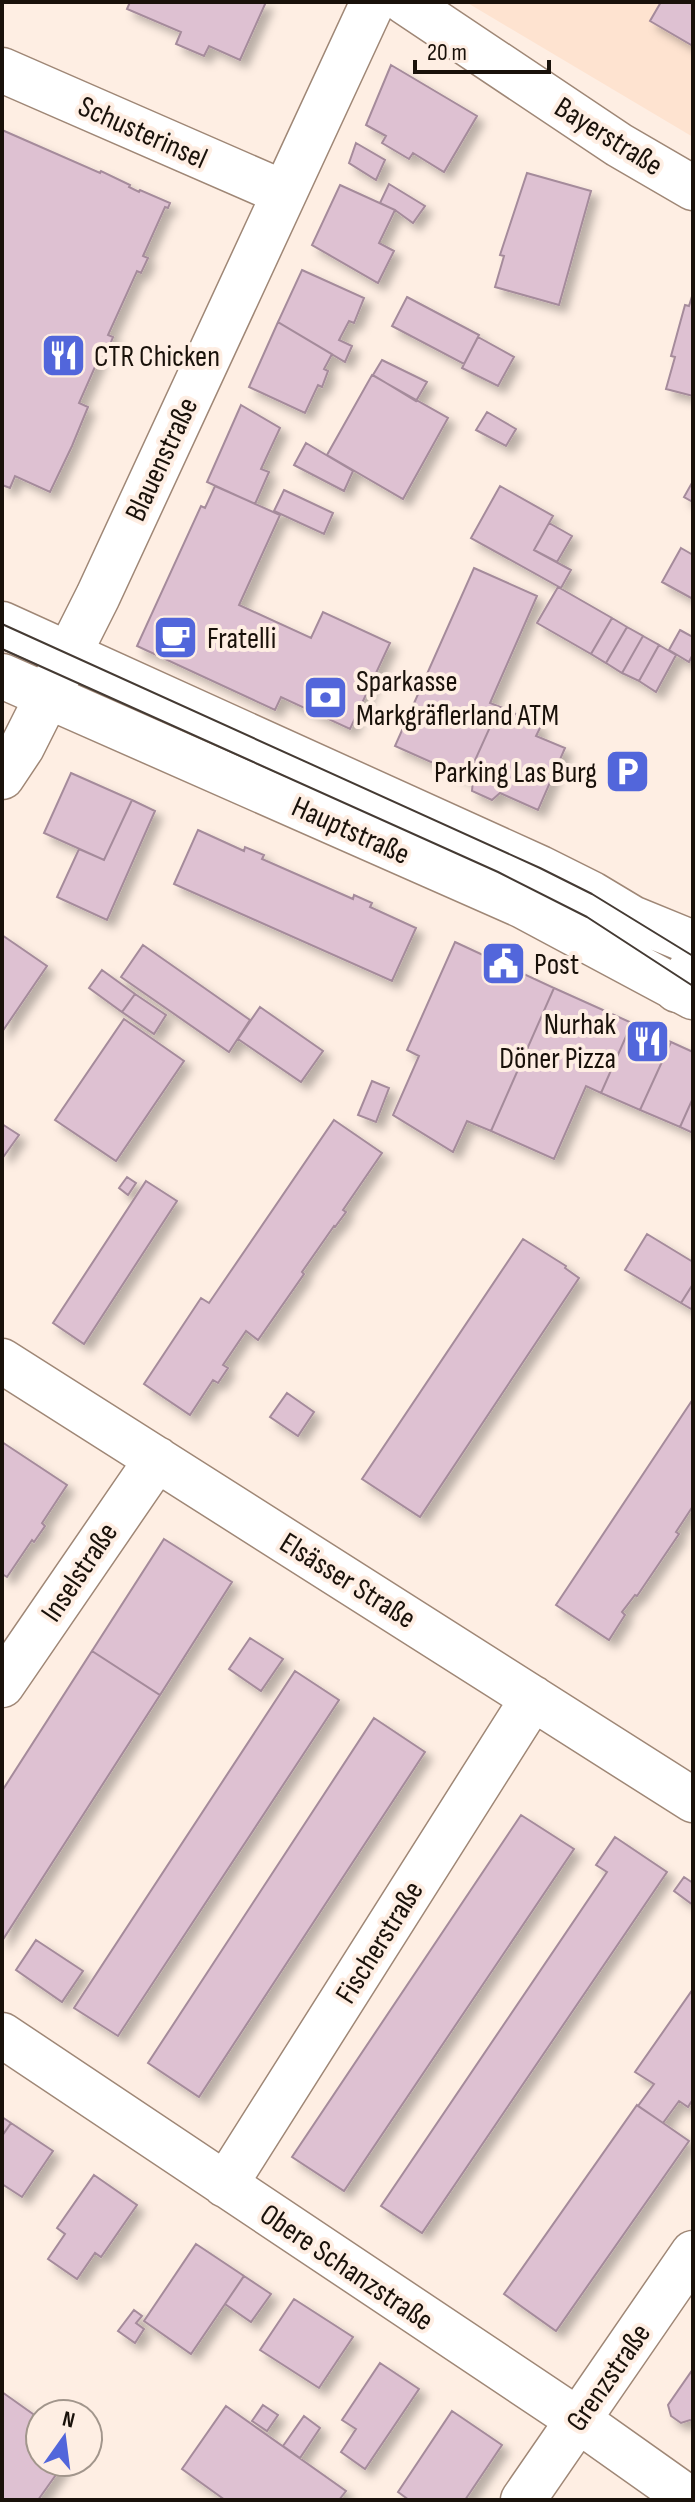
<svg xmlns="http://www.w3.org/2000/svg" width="695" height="2502" viewBox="0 0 695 2502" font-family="'Sofia Sans Condensed',sans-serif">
<defs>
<filter id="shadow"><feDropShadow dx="7" dy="7" stdDeviation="4" flood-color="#0004"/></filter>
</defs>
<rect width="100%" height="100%" fill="#feeee3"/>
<path fill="#fee3d0" d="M466,2H693V137Z"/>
<path fill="#dec1d2" stroke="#a58b9b" stroke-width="2" filter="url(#shadow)" d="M130,2H266L240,60L209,46L204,56L176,44L181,32L127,9Z
M661,2H693V46L650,21Z
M391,65L477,116L444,172L413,153L409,159L382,143L386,136L366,125Z
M2,130L100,173L101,171L130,185L129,187L139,192L140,190L170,203L168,208L165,207L143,256L148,258L141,273L137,271L108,335L113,337L107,352L102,351L79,403L88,407L72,446L50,492L15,476L10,488L2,485Z
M356,143L385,160L376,180L349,163Z
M527,173L591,191L559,305L495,287L504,256L500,255Z
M389,184L425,206L413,223L395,210L380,203Z
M340,185L395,210L379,243L394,251L378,283L312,245Z
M302,270L364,298L354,323L349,321L339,340L352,346L345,362L278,322Z
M693,293V396L666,389L675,357L671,356L685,305L689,306Z
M407,297L479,335L464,364L392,326Z
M278,322L332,354L324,369L328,371L322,387L318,385L305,413L249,387Z
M478,337L514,357L498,386L462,368Z
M382,360L427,382L416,401L373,375Z
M372,375L448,418L403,499L327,455Z
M241,405L280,428L261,469L269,472L255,504L207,482Z
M487,412L516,429L506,446L476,430Z
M306,443L353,471L344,491L294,465Z
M693,481V502L684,497Z
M215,486L280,515L239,605L311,638L323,612L390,643L350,729L281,697L275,710L137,646L201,506L205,508Z
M500,486L553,516L534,550L571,570L561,588L471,538Z
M284,490L333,513L324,534L274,511Z
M549,523L572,536L557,562L534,550Z
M681,548L693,555V599L662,582Z
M474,568L537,596L490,703L503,708L498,718L495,716L467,778L395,746Z
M558,587L612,618L591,654L537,623Z
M612,618L627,627L606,663L591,654Z
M627,627L643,636L622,673L606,663Z
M680,630L693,637V654L689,662L669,650Z
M643,636L659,645L639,681L622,673Z
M659,645L676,655L656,692L639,681Z
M503,708L541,726L536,736L565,748L538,810L500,793L492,800L472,791L473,780L467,778L495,716L498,718Z
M71,773L132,800L104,860L44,833Z
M132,800L155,811L107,920L57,897L79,849L104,860Z
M198,830L244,851L245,847L264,855L262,859L353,899L354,895L372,903L370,907L416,928L392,981L174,884Z
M2,935L47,966L2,1032Z
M455,942L554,988L491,1131L467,1121L453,1152L393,1115L419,1056L407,1050Z
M143,945L250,1020L229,1052L121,977Z
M102,970L135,994L122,1012L89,988Z
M554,988L632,1023L601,1093L586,1086L554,1159L491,1131Z
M135,994L166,1015L154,1034L122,1012Z
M260,1007L323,1051L301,1082L238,1039Z
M124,1019L184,1061L116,1161L55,1120Z
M632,1023L671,1042L640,1110L601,1093Z
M671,1042L693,1052V1098L680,1127L640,1110Z
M372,1081L389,1088L376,1122L358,1115Z
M693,1098V1133L680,1127Z
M334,1120L382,1153L343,1210L346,1212L335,1227L334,1226L302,1272L304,1274L258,1340L246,1331L223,1365L228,1368L218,1383L213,1380L190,1415L144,1384L201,1298L209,1303Z
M2,1124L19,1135L4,1156L2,1154Z
M127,1177L136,1183L128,1195L119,1188Z
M146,1181L177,1201L84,1344L53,1323Z
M647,1234L693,1262V1284L681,1303L625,1270Z
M523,1239L566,1266L565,1268L579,1278L420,1517L362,1479Z
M693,1284V1310L681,1303Z
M287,1393L314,1412L298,1436L270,1417Z
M693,1399V1506L676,1532L679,1534L637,1596L635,1595L622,1612L625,1615L609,1640L556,1605Z
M2,1442L67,1485L42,1523L45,1526L34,1542L32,1540L7,1577L2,1574Z
M164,1539L232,1582L160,1695L92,1651Z
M250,1638L283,1659L261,1691L229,1669Z
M92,1651L160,1695L2,1941V1791Z
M295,1671L339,1700L118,2036L74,2008Z
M374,1718L425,1752L199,2097L148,2063Z
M521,1815L574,1849L344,2191L292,2157Z
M615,1837L667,1872L422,2233L381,2206L607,1872L596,1865Z
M684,1877L693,1883V1905L674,1891Z
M36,1940L83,1971L62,2002L16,1970Z
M693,1989V2099L688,2107L679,2101L663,2123L638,2106L654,2084L635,2072Z
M637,2105L689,2141L556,2331L504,2294Z
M2,2117L11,2123L2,2136Z
M11,2123L53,2151L22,2197L2,2184V2136Z
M94,2175L137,2205L101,2257L95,2253L77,2279L48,2259L65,2234L57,2228Z
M196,2244L244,2276L191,2354L144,2321Z
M244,2276L271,2294L251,2322L225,2304Z
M294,2299L353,2337L319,2388L260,2350Z
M134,2310L142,2316L136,2323L144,2329L135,2343L118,2331Z
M380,2363L419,2389L365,2469L341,2452L356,2429L342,2420Z
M693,2369V2422L690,2420L681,2423L671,2416L668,2405Z
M2,2392L40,2419V2462H65L38,2500H2Z
M263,2405L278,2415L267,2431L252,2421Z
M226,2406L346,2491L339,2500H225L182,2469Z
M452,2411L502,2445L465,2500H409L398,2492Z
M304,2416L320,2428L300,2458L283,2446Z"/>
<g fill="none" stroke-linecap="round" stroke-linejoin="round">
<defs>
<path id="minor" d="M405,2L619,145L693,188
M2,70L284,193
M2,777L22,747L98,596L373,2
M677,990L693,966
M2,1361L693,1800
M2,1685L157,1459
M2,2035L578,2420L691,2500
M225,2185L533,1698
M523,2500L693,2253"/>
<path id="secondary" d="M2,624L540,868L592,894L632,918L693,943
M2,676L523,906L693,997"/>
</defs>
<use href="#minor" stroke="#9f8776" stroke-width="47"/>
<use href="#secondary" stroke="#9f8776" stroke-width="47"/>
<use href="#minor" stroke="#fff" stroke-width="44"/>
<use href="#secondary" stroke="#fff" stroke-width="44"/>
<path stroke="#443a33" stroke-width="2" d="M2,624L540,868L592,894L693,956
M2,649L498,872L587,917L693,986"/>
</g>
<defs>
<symbol id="restaurant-square" viewBox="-11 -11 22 22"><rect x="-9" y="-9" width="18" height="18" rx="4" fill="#5266db" stroke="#feeee3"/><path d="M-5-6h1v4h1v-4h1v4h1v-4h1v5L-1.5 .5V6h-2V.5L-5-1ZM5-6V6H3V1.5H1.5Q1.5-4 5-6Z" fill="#fff"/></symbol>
<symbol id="cafe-square" viewBox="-11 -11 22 22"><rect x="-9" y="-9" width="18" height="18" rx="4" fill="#5266db" stroke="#feeee3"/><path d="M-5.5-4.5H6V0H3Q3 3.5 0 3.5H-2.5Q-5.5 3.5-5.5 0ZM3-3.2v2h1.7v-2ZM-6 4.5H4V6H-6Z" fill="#fff"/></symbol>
<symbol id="bank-square" viewBox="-11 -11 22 22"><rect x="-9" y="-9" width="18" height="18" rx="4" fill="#5266db" stroke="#feeee3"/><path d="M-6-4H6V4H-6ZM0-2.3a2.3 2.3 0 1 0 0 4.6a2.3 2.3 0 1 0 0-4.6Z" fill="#fff"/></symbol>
<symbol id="parking-square" viewBox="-11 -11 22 22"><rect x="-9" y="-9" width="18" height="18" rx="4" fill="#5266db" stroke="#feeee3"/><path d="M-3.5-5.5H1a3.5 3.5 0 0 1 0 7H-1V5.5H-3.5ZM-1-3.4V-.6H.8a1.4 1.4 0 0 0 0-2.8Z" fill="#fff"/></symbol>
<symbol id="civic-square" viewBox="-11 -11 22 22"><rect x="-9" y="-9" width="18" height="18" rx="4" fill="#5266db" stroke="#feeee3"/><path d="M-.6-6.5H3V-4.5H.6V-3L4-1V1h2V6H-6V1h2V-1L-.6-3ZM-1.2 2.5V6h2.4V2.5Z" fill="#fff"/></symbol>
</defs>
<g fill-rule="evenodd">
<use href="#restaurant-square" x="38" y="330" width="51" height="51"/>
<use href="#cafe-square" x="150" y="612" width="51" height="51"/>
<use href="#bank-square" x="300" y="672" width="51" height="51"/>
<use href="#parking-square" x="602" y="746" width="51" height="51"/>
<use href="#civic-square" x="478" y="938" width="51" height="51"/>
<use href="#restaurant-square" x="622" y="1016" width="51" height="51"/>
</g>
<g text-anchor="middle" stroke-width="8" stroke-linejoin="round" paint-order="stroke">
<g font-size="30" fill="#19110a" stroke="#feeee3">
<text transform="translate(143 132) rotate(24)" y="10">Schusterinsel</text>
<text transform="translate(609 136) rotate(32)" y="10">Bayerstraße</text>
<text transform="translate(161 459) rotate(-65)" y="10">Blauenstraße</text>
<text transform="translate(351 830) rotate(24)" y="10">Hauptstraße</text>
<text transform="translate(79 1572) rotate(-56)" y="10">Inselstraße</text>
<text transform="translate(348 1580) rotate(32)" y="10">Elsässer Straße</text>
<text transform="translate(379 1942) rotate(-58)" y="10">Fischerstraße</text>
<text transform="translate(347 2267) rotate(34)" y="10">Obere Schanzstraße</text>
<text transform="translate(608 2377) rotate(-55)" y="10">Grenzstraße</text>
</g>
<g font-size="30" fill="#19110a" stroke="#feeee3" text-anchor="start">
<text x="94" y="366">CTR Chicken</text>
<text x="207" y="648">Fratelli</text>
<text x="356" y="691">Sparkasse<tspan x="356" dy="34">Markgräflerland ATM</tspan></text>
<text x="597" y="782" text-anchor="end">Parking Las Burg</text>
<text x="534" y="974">Post</text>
<text x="616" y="1034" text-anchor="end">Nurhak<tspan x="616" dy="34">Döner Pizza</tspan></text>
</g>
</g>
<rect width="695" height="2502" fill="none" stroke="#19110a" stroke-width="8"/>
<g transform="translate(64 2438) rotate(14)"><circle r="38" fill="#feeee3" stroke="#a2968c" stroke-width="2"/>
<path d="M0-6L14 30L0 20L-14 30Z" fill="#5266db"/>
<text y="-12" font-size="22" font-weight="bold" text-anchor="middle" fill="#19110a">N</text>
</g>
<path d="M415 60v12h134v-12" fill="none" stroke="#19110a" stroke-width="4"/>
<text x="427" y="60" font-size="24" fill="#19110a" stroke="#feeee3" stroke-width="6" paint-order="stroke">20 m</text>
</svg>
